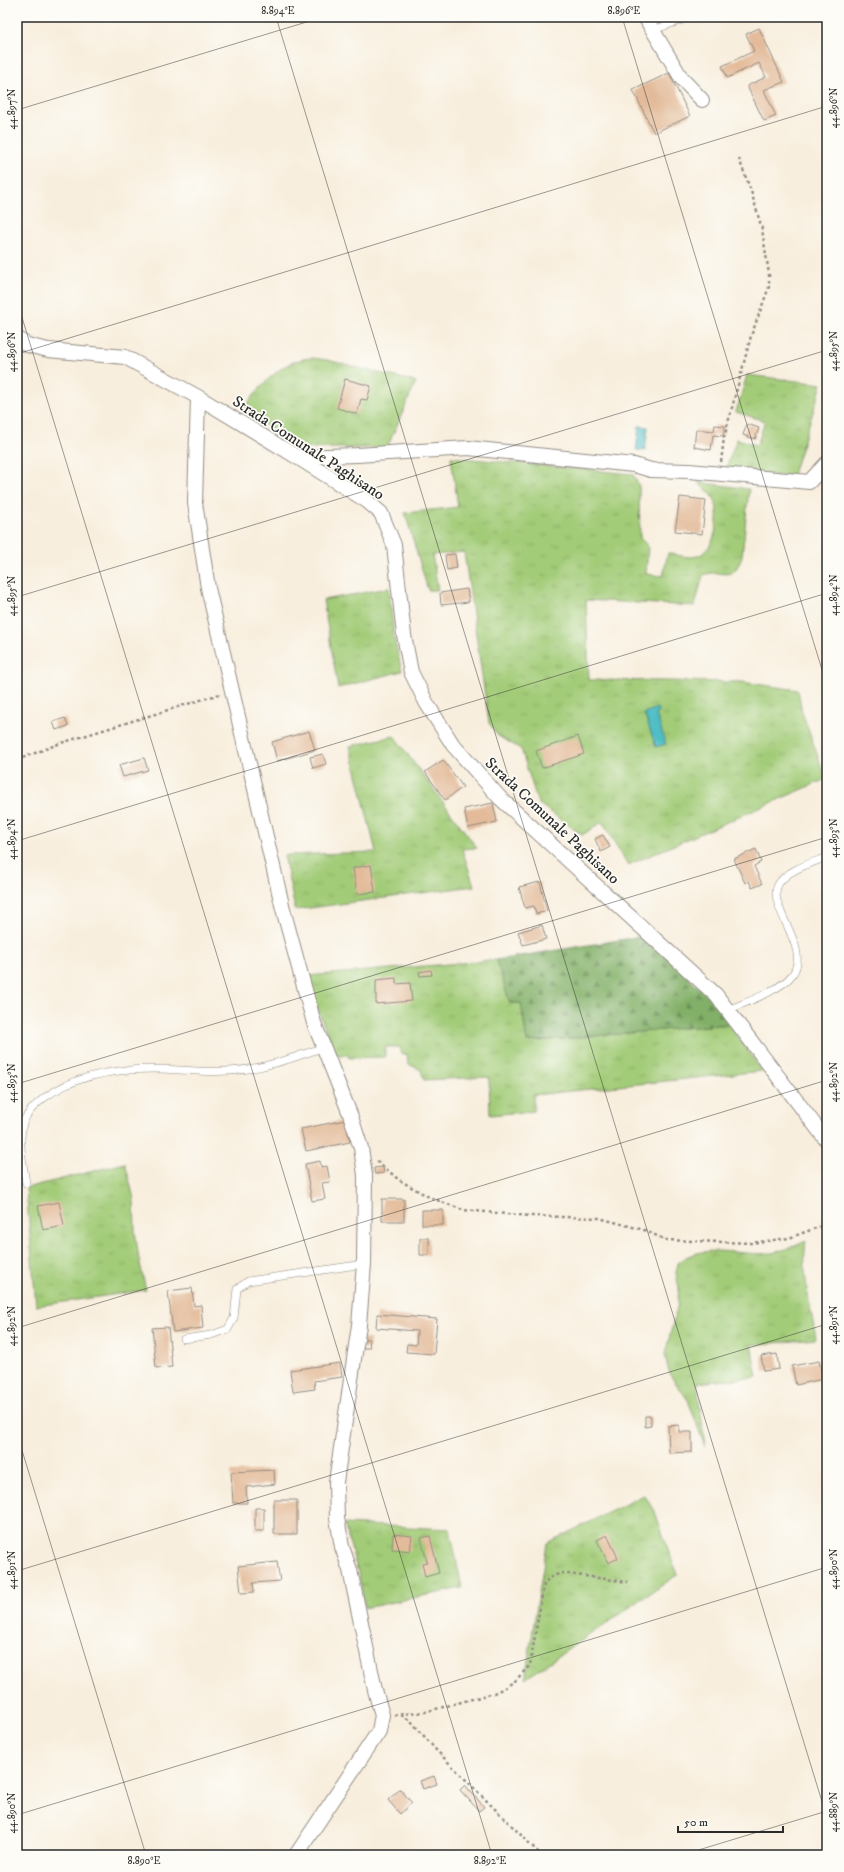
<svg xmlns="http://www.w3.org/2000/svg" width="844" height="1872" viewBox="0 0 844 1872" font-family="'IM FELL DW Pica',serif">
<defs>
<pattern id="grass-tufts" width="24" height="20" patternUnits="userSpaceOnUse"><rect width="24" height="20" fill="#a3cc78"/><path d="M3 7l-1-3M5 7V3M7 7l1-3M15 17l-1-3M17 17v-4M19 17l1-3" fill="none" stroke="#8caf68"/></pattern>
<pattern id="forest-firs" width="22" height="20" patternUnits="userSpaceOnUse"><rect width="22" height="20" fill="#82b068"/><path d="M5 1l3.5 6h-7zM16 11l3.5 6h-7z" fill="#6b8f56"/></pattern>
</defs>
<rect width="100%" height="100%" fill="#fdfcf7"/>
<filter id="ink" filterUnits="userSpaceOnUse"><feTurbulence type="fractalNoise" baseFrequency=".025" numOctaves="2"/><feDisplacementMap in="SourceGraphic" scale="8" xChannelSelector="R" yChannelSelector="G"/><feConvolveMatrix kernelMatrix="1 2 1 2 8 2 1 2 1" color-interpolation-filters="sRGB"/></filter>
<filter id="wash" filterUnits="userSpaceOnUse"><feTurbulence type="fractalNoise" baseFrequency=".012" numOctaves="4" result="noise"/><feDisplacementMap in="SourceGraphic" scale="16" xChannelSelector="R" yChannelSelector="G"/><feGaussianBlur stdDeviation="0.9" result="paint"/><feColorMatrix in="noise" values="0 0 0 0 0 0 0 0 0 0 0 0 0 0 0 0 0 1.4 0 .05"/><feComposite in="paint" operator="in"/></filter>
<g filter="url(#wash)">
<rect width="100%" height="100%" fill="#f8eedd"/>
<path fill="url(#grass-tufts)" stroke="#677c52" d="M312,358L327,360L416,382L387,448H300L242,410C261,387 280,359 312,358Z
M747,375L822,384L792,477L725,470L737,439L757,445L765,421L736,412Z
M451,457L633,474L639,486L640,538L648,546L646,574L663,576L668,553C678,555 692,560 702,554C716,546 722,511 713,497C710,491 702,487 697,482L749,489L742,556C732,585 724,568 703,575L695,606L586,600L589,680L742,682L798,690L802,712L826,779L628,865L602,822L582,835L538,803L521,749L498,736L489,723L464,552L432,555L438,590H428L405,513L458,507Z
M389,588L394,638L402,671L338,688L323,600Z
M394,736L477,848L462,849L474,886L295,910L284,855L376,852L350,746Z
M496,960L510,1003H521L527,1042L729,1024L762,1071L533,1095L534,1111L490,1115L489,1077L424,1080L421,1070L408,1064L407,1054H401L400,1047H385V1057L349,1058L348,1055H336L321,1018L307,976Z
M125,1163L134,1199L135,1231L139,1259L146,1290L36,1306L26,1188Z
M806,1241C801,1273 811,1307 816,1339L751,1345L757,1377L697,1383L705,1447L688,1400L672,1378L668,1368L665,1354L677,1308L679,1288L676,1273L678,1263C701,1241 742,1257 771,1253C783,1251 795,1246 806,1241Z
M644,1495L654,1509L677,1575L525,1679L547,1543Z
M344,1524L450,1529L462,1588L365,1608L359,1576Z"/>
<path fill="url(#forest-firs)" stroke="#566e4a" d="M644,936L711,999L729,1024L527,1042L521,1003H510L496,960Z"/>
<path fill="#4fbdc5" stroke="#3d7478" d="M639,426L648,427L645,451L636,450Z
M657,708L659,713L656,714L666,744L656,747L644,713Z"/>
<g id="blocks">
<path fill="#e3bb9a" d="M759,28L784,82L764,90L776,116L764,121L747,86L766,77L759,63L727,78L722,66L754,51L746,34Z
M669,73L690,116L654,133L633,90Z
M345,379L371,386L367,400L361,399L357,414L337,408Z
M747,424L759,428L755,439L743,435Z
M715,425L725,426L723,436L713,435L711,450L694,447L696,429L714,431Z
M680,497L706,500L702,534L675,531Z
M455,554L457,568L447,570L445,555Z
M467,589L469,602L441,605L440,593Z
M65,718L68,726L56,730L53,722Z
M309,731L315,750L277,761L272,742Z
M578,736L584,754L542,768L536,751Z
M323,754L326,764L313,768L310,757Z
M144,758L148,770L123,777L119,765Z
M443,760L463,787L445,800L425,772Z
M493,803L497,822L468,828L464,809Z
M603,835L610,847L601,852L595,839Z
M756,849L761,862L754,866L762,884L752,888L749,881L745,883L734,859Z
M371,865L375,892L357,894L353,868Z
M540,882L547,911L536,914L534,906L525,908L519,887Z
M542,925L546,939L523,945L518,932Z
M431,970L432,975L420,976L419,972Z
M396,978V984L410,983L412,1001L376,1004V980Z
M345,1120L350,1142L306,1151L301,1129Z
M320,1161L321,1167L327,1166L330,1182L322,1183L325,1199L312,1201L305,1164Z
M383,1167L384,1173L375,1174L374,1168Z
M382,1199H404V1221H382Z
M59,1202L64,1226L43,1230L38,1206Z
M422,1210H443V1225H422Z
M420,1238H429V1255H420Z
M192,1288L194,1306L201,1305L203,1328L173,1332L168,1291Z
M377,1314L437,1319L434,1354L406,1352L407,1344L416,1345L417,1331L376,1328Z
M168,1327L172,1367L156,1368L152,1328Z
M360,1339H370L369,1348H360Z
M777,1354L779,1369L764,1371L761,1356Z
M819,1361L823,1379L796,1385L792,1366Z
M340,1363L342,1377L314,1381L315,1389L293,1392L290,1370Z
M645,1416H651V1426L645,1427Z
M679,1425V1432H692V1452L669,1453L668,1426Z
M274,1470L275,1484L246,1487L247,1503H233L231,1472Z
M274,1500H297V1534H274Z
M255,1508H264V1531H255Z
M393,1534L412,1536L410,1551L392,1549Z
M607,1535L618,1558L608,1563L597,1540Z
M430,1536L439,1573L425,1577L422,1563L427,1562L421,1538Z
M277,1562L280,1581L253,1583L254,1592L241,1593L238,1566Z
M434,1776L437,1784L423,1789L420,1781Z
M465,1785L484,1807L479,1811L460,1790Z
M400,1789L412,1803L400,1814L388,1800Z"/>
</g>
</g>
<g filter="url(#ink)">
<use href="#blocks" fill-opacity="0" stroke="#928c84" stroke-width="1"/>
<g fill="none" stroke-linecap="round" stroke-linejoin="round">
<defs>
<path id="service" d="M653,30L691,17
M728,1010C746,1002 780,991 792,975C813,947 764,905 779,883C789,869 812,863 827,857
M26,1183C23,1163 18,1143 23,1123C27,1112 36,1104 44,1098C75,1075 117,1069 154,1069C179,1069 204,1073 230,1071C263,1069 293,1058 324,1047
M184,1339L211,1335L228,1329L234,1318L237,1289L248,1281L364,1264"/>
<path id="minor" d="M645,17L682,79L702,100
M17,338L27,345L48,350L125,357L198,397L297,457L367,501L381,513L394,545L404,635L411,672L427,704L453,745L500,798L716,995L827,1141
M198,397L195,503L208,588L283,909L314,1023L350,1114L361,1148L365,1175L364,1264L359,1325L336,1482L337,1518L342,1547L350,1570L375,1690L382,1715L379,1731L296,1855
M297,457L357,455L468,448L634,465L651,470L689,471L809,482L827,463"/>
</defs>
<use href="#service" stroke="#928c84" stroke-width="8"/>
<use href="#minor" stroke="#928c84" stroke-width="16"/>
<path stroke="#928c84" stroke-width="2.5" stroke-dasharray="3 3" stroke-linecap="butt" d="M721,462L724,438L751,336L769,287V274L762,229L751,191L739,159
M17,760L61,743L220,694
M377,1161L399,1180L429,1197L463,1210L530,1216L599,1218L644,1230L666,1240L751,1243L789,1238L827,1224
M394,1715L425,1712L494,1693L504,1688L515,1681L530,1665L544,1584L549,1578L561,1573L628,1582
M401,1715L411,1721L436,1750L541,1855"/>
<use href="#service" stroke="#fff" stroke-width="7"/>
<use href="#minor" stroke="#fff" stroke-width="14"/>
</g>
</g>
<path fill="none" stroke="#2b2b2b" stroke-width="1" stroke-opacity="0.45" d="M276,17L827,1818M622,17L827,686M17,110L323,17M17,301L492,1855M17,354L827,106M17,597L827,350M17,841L827,593M17,1084L827,837M17,1328L827,1080M17,1434L146,1855M17,1571L827,1324M17,1815L827,1567M682,1855L827,1811"/>
<g text-anchor="middle" stroke-width="3.5" stroke-linejoin="round" paint-order="stroke">
<g font-size="16" fill="#2b2b2b" stroke="#fdfcf7">
<text transform="translate(309 447) rotate(33)" y="6">Strada Comunale Paghisano</text>
<text transform="translate(553 820) rotate(43)" y="6">Strada Comunale Paghisano</text>
</g>
</g>
<rect width="844" height="1872" fill="none" stroke="#fdfcf7" stroke-width="44"/>
<path d="M678 1826v6h105v-6" fill="none" stroke="#2b2b2b" stroke-width="2"/>
<text x="684" y="1826" font-size="12" fill="#2b2b2b" stroke="#fdfcf7" stroke-width="3" paint-order="stroke">50 m</text>
<rect x="22" y="22" width="800" height="1828" fill="none" stroke="#2b2b2b" stroke-width="1.5"/>
<g font-size="10" text-anchor="middle" fill="#2b2b2b">
<text x="278" y="14">8.894°E</text>
<text x="624" y="14">8.896°E</text>
<text transform="translate(833 108) rotate(-90)" y="4">44.896°N</text>
<text transform="translate(11 109) rotate(-90)" y="4">44.897°N</text>
<text transform="translate(833 351) rotate(-90)" y="4">44.895°N</text>
<text transform="translate(11 352) rotate(-90)" y="4">44.896°N</text>
<text transform="translate(833 595) rotate(-90)" y="4">44.894°N</text>
<text transform="translate(11 596) rotate(-90)" y="4">44.895°N</text>
<text transform="translate(833 838) rotate(-90)" y="4">44.893°N</text>
<text transform="translate(11 839) rotate(-90)" y="4">44.894°N</text>
<text transform="translate(833 1082) rotate(-90)" y="4">44.892°N</text>
<text transform="translate(11 1083) rotate(-90)" y="4">44.893°N</text>
<text transform="translate(833 1325) rotate(-90)" y="4">44.891°N</text>
<text transform="translate(11 1326) rotate(-90)" y="4">44.892°N</text>
<text transform="translate(833 1569) rotate(-90)" y="4">44.890°N</text>
<text transform="translate(11 1570) rotate(-90)" y="4">44.891°N</text>
<text transform="translate(833 1812) rotate(-90)" y="4">44.889°N</text>
<text transform="translate(11 1813) rotate(-90)" y="4">44.890°N</text>
<text x="144" y="1864">8.890°E</text>
<text x="490" y="1864">8.892°E</text>
</g>
</svg>
